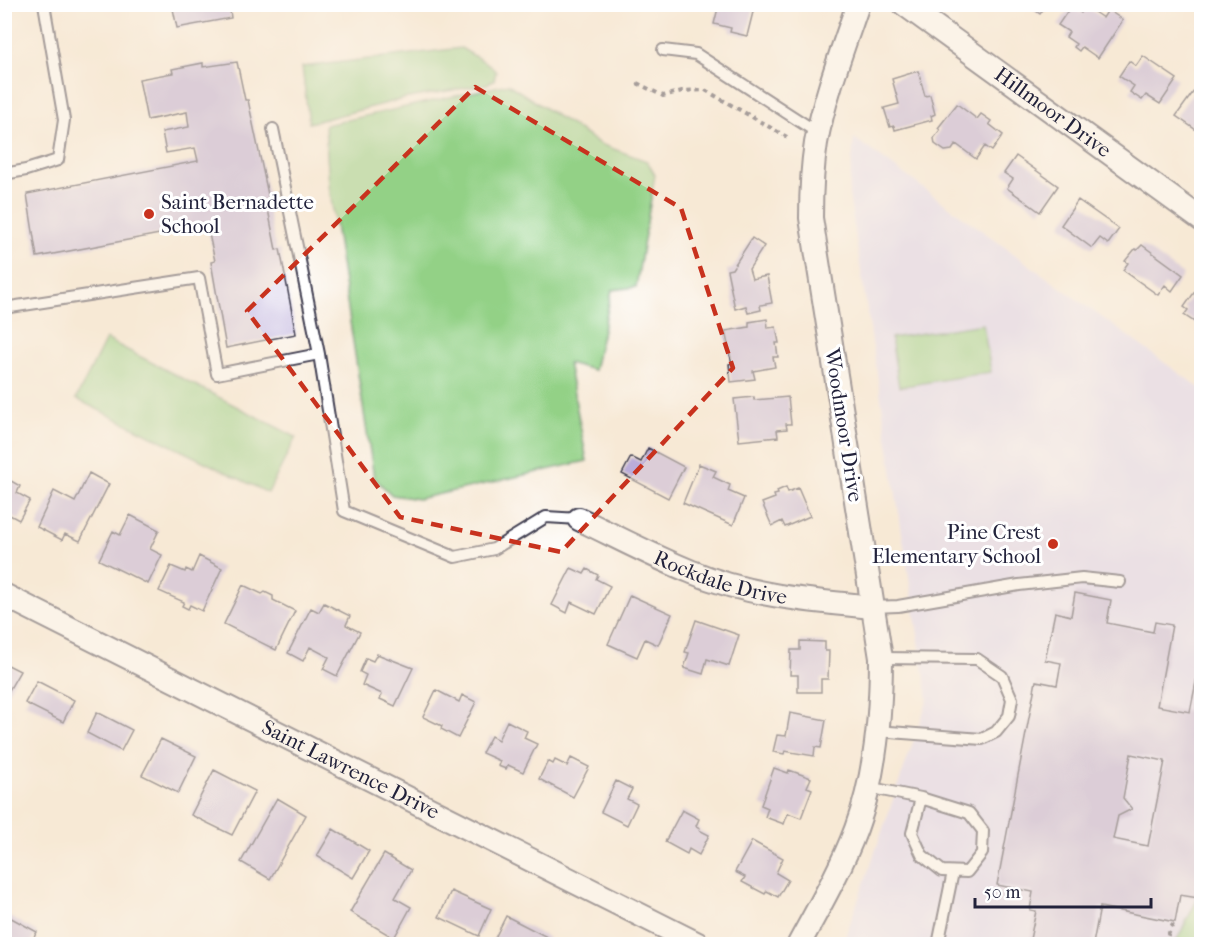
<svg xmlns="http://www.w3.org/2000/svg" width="1206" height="949" viewBox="0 0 1206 949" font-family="'IM FELL French Canon',serif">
<rect width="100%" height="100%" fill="#fff"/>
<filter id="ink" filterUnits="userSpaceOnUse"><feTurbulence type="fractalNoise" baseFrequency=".0167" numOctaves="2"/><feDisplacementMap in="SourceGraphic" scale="12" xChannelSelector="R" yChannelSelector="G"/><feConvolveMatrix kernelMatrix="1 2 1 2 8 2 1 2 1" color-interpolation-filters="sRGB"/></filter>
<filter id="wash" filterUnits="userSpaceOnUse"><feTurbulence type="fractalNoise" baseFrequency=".008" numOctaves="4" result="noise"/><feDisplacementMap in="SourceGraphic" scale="24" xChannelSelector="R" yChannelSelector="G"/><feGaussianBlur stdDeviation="1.35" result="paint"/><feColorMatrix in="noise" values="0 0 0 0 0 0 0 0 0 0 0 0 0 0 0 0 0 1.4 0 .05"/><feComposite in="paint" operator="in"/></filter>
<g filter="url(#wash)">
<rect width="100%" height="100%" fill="#f7e9d6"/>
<path fill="#dbd6f7" d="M854,138L1201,389L1202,896L1178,944H843L928,699L849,194Z"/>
<path fill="#93d186" stroke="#5a7a60" stroke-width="1.5" d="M461,48L490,65L496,72L494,80L487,84L403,99L309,123L302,67Z
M508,84L600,144L647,161L655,175L636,287L612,290L594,370L568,363L587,461L418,499L392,495L374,478L329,185L325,125Z
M983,324L991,372L899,387L891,338Z
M106,339L296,437L268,493L76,399Z
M1201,892V944H1175Z"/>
<g id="blocks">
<path fill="#baacd9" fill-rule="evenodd" d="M172,4H229L231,18L177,28Z
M719,4H751L750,7L754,8L747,36L730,32L731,28L714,24Z
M1027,4H1047L1040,14Z
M1071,6L1081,13L1085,6L1103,18L1108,10L1123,20L1098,58L1082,47L1079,51L1074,47L1076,44L1066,37L1069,32L1058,25Z
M1143,56L1177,79L1160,104L1146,95L1142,100L1130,92L1134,86L1119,76L1129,61L1136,66Z
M237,62L245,100H248L270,204H267L276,250L280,249L296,334L226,348L211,262L215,261L207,225L37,257L27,194L198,161L195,148L166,153L162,132L189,127L187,112L147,120L139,79L173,73L172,69L203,63V67Z
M918,71L925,96L930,95L935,114L931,116L932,120L895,130L894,126L890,127L884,108L899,104L892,79Z
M1194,91L1202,96V134L1176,116Z
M957,104L977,119L981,114L991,121L989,124L1003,135L992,151L985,146L976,159L956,144L952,150L945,151L935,144L934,138L940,130L938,128Z
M1016,156L1058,186L1040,212L1007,188L1013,179L1004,173Z
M1078,200L1119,229L1108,244L1100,238L1092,248L1061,225Z
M752,238L764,246L749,269L752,279L767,276L772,303L760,305L761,310L748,313L746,306L735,309L727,270L732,269Z
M1142,245L1183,275L1172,291L1165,285L1158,295L1123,270L1128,263L1125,261L1135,249L1137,250Z
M1196,290L1202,294V327L1184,315L1188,310L1184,307Z
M767,319L768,328L776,327L779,343H776L778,357H773L775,367L753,371L755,379L731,382L729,364L732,363L725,331L749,327V322Z
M754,397V400L788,397L791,424H786L787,429L777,430L778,437L739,441L734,399Z
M648,448L684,467L668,498L622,474L631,457L641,462Z
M699,464L716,471L713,477L730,485L728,491L744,498L733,525L683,503Z
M89,473L109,484L80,541L65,534L62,540L37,527L54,491L75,502Z
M4,477L20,486L17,493L30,500L19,520L4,512Z
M786,487L788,492L798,488L810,516L785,527L782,521L772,526L762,503L775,498L774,495L778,494L777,491Z
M130,515L159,530L150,549L162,555L148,584L99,560L113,531L120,535Z
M199,556L222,568L202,611L190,605L188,609L182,606L184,602L159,591L171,566L185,572L186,569L192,572Z
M571,568L584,574L587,569L598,575L596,579L610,586L596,614L571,602L567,613L552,605Z
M243,585L262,594L265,592L273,596V600L295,611L276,650L224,624Z
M1075,593L1111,600L1107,623L1153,632L1155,622L1172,625L1157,706L1190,712L1198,672H1202V881L1198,898L1180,895L1175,922L1100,907L1093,944H1029L1036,911L1030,910L1033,892L997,885L1036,681L1057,685L1061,663L1045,660L1055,612L1071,616ZM1131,754L1165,761L1148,846L1113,839L1118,816L1132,809L1123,798Z
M630,595L672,614L658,645L645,639L637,657L608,644Z
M324,603L350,616L346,625L360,632L337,676L323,669L329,657L310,647L303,661L288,653L311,608L319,612Z
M696,620L739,635L729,666L707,659L703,674L684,668L689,653L685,652Z
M800,641L825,642V651H829L828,679H821V692H798V675H790L791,650H800Z
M377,654L413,668L395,706L380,699L382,694L362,685L366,675L360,672L366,658L373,661Z
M4,663L20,671L4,699Z
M37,681L74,700L63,722L25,703Z
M436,690L459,702L462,695L476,702L458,738L441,729L442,726L423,717Z
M97,712L132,730L121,751L87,733Z
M790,713L826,720L821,748L815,747L814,756L785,751L784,754L773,752L777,735L786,736Z
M507,721L527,731L524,738L537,744L523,772L508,765L506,769L498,766L500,761L482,753L491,736L498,740Z
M161,739L196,756L178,793L142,775Z
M571,758L589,767L573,797L539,779L548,761L553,764L555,760L567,766Z
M774,768L788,773L789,770L811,778L807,787L812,789L801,818L788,813L784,824L765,817L768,808L761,805Z
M214,770L255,791L232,835L191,815Z
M616,781L632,789L627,799L637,804L627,825L601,812Z
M277,798L306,815L270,879L241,862Z
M682,810L699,819L696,826L700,828L699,830L709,835L699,855L689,849L687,854L665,842Z
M333,829L369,851L353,878L317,856Z
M752,841L783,858L776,873L788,880L778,897L767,891L765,894L742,882L745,877L735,872Z
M384,854L411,870L395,898L411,907L394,938L350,912Z
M451,891L491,909L479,936L439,917Z
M4,914L37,932L30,944H4Z
M506,916L549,938L545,944H492Z"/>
</g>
</g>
<g filter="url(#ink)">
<use href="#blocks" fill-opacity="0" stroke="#424052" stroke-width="1.5"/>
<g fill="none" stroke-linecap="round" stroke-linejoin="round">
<defs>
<path id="service" d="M663,50L696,54L818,133
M273,129L319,354L344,511L455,557L494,549L546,517L579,519
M4,174L26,170L58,160L64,120L44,4
M4,308L199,278L217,374L319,354
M873,607L898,606L1019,585L1082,578L1120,582
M877,731L982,739L996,732L1009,716L1012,699L1002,676L977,659L881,658
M867,787L921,798L969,813L983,831L982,853L967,872L942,871L922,855L912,833L921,798
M939,940L953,872"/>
<g id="minor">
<path id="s1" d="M904,4L1202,220"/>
<path id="s2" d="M579,519C617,537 654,557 692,572C749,596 812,601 873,607"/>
<path id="s3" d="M4,595L698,944"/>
<path d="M799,944C819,907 841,869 856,829C876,775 881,715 881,658L811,218C811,193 812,168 816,143C824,98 843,48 858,4"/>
</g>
</defs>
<use href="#service" stroke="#424052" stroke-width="14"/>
<use href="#minor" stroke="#424052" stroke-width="26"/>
<path stroke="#424052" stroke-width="4" stroke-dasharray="4.5 4.5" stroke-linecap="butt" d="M637,83L663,96L682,91L705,90L787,137
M1164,944L1173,924"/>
<use href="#service" stroke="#fff" stroke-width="10"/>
<use href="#minor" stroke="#fff" stroke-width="22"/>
</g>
</g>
<path d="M0 0H1206V949H0ZM475,87L681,208L733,368L561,552L400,517L247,311Z" fill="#f7e9d6" fill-opacity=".55" fill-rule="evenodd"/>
<path fill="none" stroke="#c8321e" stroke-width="4.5" stroke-dasharray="12 8" stroke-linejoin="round" d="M475,87L681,208L733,368L561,552L400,517L247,311Z"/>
<g fill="#c8321e" stroke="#fff" stroke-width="2">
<circle cx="149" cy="214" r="6"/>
<circle cx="1053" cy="544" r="6"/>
</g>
<g text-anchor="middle" stroke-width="6" stroke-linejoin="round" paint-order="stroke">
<g font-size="21" fill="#22223b" stroke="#fff">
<text dy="7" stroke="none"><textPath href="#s1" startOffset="184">Hillmoor Drive</textPath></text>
<text transform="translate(844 425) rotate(81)" y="7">Woodmoor Drive</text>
<text dy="7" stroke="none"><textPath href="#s2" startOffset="154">Rockdale Drive</textPath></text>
<text dy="7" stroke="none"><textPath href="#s3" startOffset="388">Saint Lawrence Drive</textPath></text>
</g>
<g font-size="21" fill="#22223b" stroke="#fff" text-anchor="start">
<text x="161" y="209">Saint Bernadette<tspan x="161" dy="24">School</tspan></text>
<text x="1041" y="539" text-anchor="end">Pine Crest<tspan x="1041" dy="24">Elementary School</tspan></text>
</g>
</g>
<rect width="1206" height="949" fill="none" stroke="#fff" stroke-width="24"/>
<path d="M975 898v9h176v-9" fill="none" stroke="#22223b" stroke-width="3"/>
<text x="984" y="898" font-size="18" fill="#22223b" stroke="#ffffff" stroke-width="4.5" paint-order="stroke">50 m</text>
</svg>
